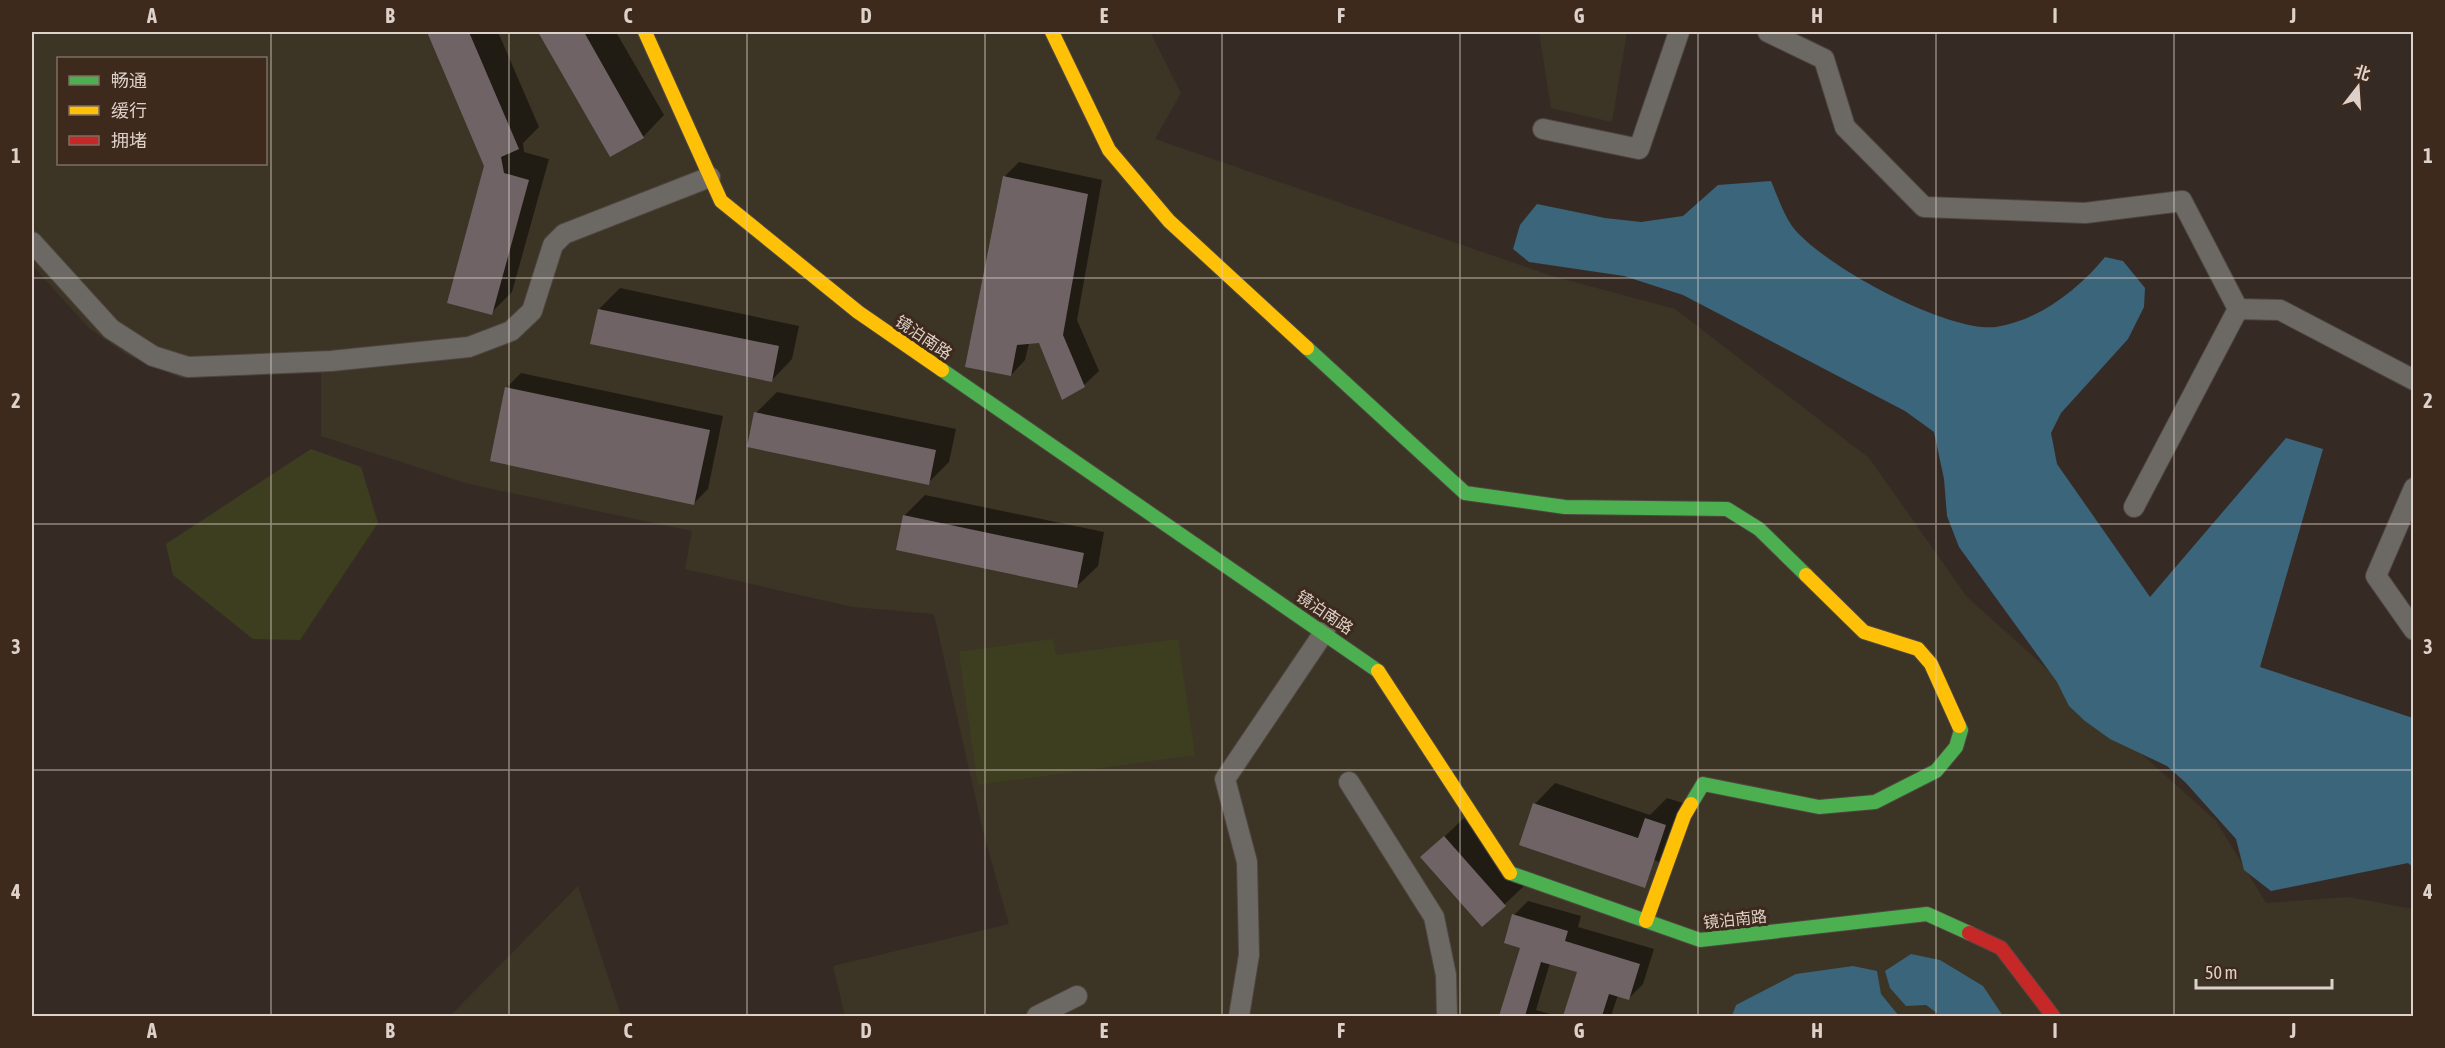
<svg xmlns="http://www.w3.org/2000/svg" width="2445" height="1048" viewBox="0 0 2445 1048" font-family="'Asap Condensed','Noto Sans SC',sans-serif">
<rect width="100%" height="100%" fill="#362b24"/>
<path fill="#3c3525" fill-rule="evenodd" d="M32,32H1150L1181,93L1155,139L1552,276L1675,309L1869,458L1967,597L2216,821L2266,903L2348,897L2413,909V1016H845L833,966L1009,924L983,831L934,614L853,607L685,569L692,531L469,484L321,436V373L181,378L129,356L90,329L32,265ZM58,58H266V164H58Z
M1539,32H1627L1612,122L1551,108Z
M578,886L621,1016H450Z"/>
<path fill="#3d3e20" d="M311,449L361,467L378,523L300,640L253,639L173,575L166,544Z
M1053,639L1056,655L1178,639L1195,755L978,785L959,652Z"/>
<path fill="#3b657b" d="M1771,181C1777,195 1783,213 1792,226C1821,265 1948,333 1996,327C2038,321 2079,289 2105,257L2123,261L2145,288L2144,307L2128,339L2061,413L2051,433L2057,464L2150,597L2286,438L2323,449L2260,667L2413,718V867L2408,863L2271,891L2244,870L2236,839L2186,783L2167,766L2110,739L2085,721L2069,706L2057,682L1959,547L1947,516L1944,479L1934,432L1905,411L1683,295L1624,276L1529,262L1513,249L1520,225L1537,204L1605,218L1641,222L1683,216L1718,185Z
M1911,954L1940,960L1983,986L2003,1016H1941L1926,1005L1906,1006L1890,988L1885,971Z
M1853,966L1877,971L1881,994L1899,1016H1732L1736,1005L1796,974Z"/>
<path fill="#0007" d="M429,32H498L539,127L523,143L524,152L549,159L512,292L491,313L486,166Z
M539,32H616L664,115L644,136L610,155Z
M1019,162L1102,180L1077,320L1099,371L1084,385L1062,397L1040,341L1029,343L1025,360L1011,375L1005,176Z
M620,288L799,326L792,359L772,380L599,309Z
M521,373L723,416L708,489L694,503L507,387Z
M777,392L956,429L949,462L928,483L756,413Z
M925,495L1104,532L1098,566L1077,586L904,516Z
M1555,783L1650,815L1667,798L1686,804L1665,865L1535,804Z
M1466,816L1526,884L1483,925L1422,858Z
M1528,901L1581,916L1578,927L1654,949L1643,984L1629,998L1618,995L1611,1016H1565L1578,971L1550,963L1536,1010L1557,1016H1501L1522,947L1514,915Z"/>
<path fill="#6f6366" d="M427,32H469L519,149L501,157L504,173L529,180L492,315L447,303L484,166Z
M538,32H584L644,138L610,157Z
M1003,176L1088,194L1063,335L1085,387L1062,400L1039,343L1017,345L1011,376L965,367Z
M598,309L779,346L772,382L590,344Z
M505,387L710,430L694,505L490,461Z
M754,412L936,450L929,485L747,447Z
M903,515L1084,553L1077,588L896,550Z
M1533,803L1638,838L1645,818L1666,825L1645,888L1519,845Z
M1444,836L1506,906L1482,927L1420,857Z
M1512,914L1568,931L1565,941L1640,964L1629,1000L1609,994L1602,1016H1563L1577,972L1541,962L1525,1016H1499L1520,948L1504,943Z"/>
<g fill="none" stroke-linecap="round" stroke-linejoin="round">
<defs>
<path id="street" d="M1768,32L1824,59L1845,127L1924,207L2085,213L2182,201L2238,309L2280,310L2414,380
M1543,129L1639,149L1679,32
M32,242L111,329L153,356L188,367L331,361L469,347L511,331L532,311L553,245L564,234L710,177
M2414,488L2376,576L2414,630
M2134,507L2238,309
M1349,782L1434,917L1446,975L1447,1016
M1037,1016L1077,996
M1239,1016L1249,955L1247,862L1225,779L1325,631"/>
<path id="fast" d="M1307,348L1465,493L1565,507L1727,509L1759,529L1806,575
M942,370L1378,671
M1691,804L1703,784L1819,807L1875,802L1936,771L1956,747L1961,730L1959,726
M1510,873L1700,940L1927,914L1969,933"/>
<path id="slow" d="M645,32L721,201L858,312L942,370
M1052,32L1109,150L1169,221L1307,348
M1806,575L1864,632L1918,649L1931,664L1959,726
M1378,671L1510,873
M1646,921L1684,816L1691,804"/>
<path id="jam" d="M1969,933L2001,948L2053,1016"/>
</defs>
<use href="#street" stroke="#4f4640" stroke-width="22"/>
<use href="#fast" stroke="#4f4640" stroke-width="16"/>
<use href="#slow" stroke="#4f4640" stroke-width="16"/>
<use href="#jam" stroke="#4f4640" stroke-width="16"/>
<use href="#street" stroke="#6c6965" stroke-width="20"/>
<use href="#fast" stroke="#4caf50" stroke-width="14"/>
<use href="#slow" stroke="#ffc107" stroke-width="14"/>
<use href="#jam" stroke="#c62828" stroke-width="14"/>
</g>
<path fill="none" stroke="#ded1c9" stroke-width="1.5" stroke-opacity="0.55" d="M271,32V1016M509,32V1016M747,32V1016M985,32V1016M1222,32V1016M1460,32V1016M1698,32V1016M1936,32V1016M2174,32V1016M32,278H2414M32,524H2414M32,770H2414"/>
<g text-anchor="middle" stroke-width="6" stroke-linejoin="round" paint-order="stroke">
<g font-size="16" fill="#ded1c9" stroke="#3d2a1d">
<text transform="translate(924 337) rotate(34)" y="6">镜泊南路</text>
<text transform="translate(1325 612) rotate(34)" y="6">镜泊南路</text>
<text transform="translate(1735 919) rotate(-6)" y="6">镜泊南路</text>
</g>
</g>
<rect width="2445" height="1048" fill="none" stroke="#3d2a1d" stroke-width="66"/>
<rect x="57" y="57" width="210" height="108" fill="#3d2a1d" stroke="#7d6d62" stroke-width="1.5"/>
<rect x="69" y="76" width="30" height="9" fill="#4caf50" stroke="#7d6d62" stroke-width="1.5"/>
<text x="111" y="87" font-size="18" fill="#ded1c9">畅通</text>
<rect x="69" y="106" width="30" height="9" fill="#ffc107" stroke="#7d6d62" stroke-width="1.5"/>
<text x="111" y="117" font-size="18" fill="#ded1c9">缓行</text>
<rect x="69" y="136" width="30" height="9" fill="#c62828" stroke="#7d6d62" stroke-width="1.5"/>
<text x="111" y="147" font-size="18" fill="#ded1c9">拥堵</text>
<g transform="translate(2358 87) rotate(17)" stroke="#3d2a1d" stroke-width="4.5" paint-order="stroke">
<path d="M0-4.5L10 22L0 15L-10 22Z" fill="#ded1c9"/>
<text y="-9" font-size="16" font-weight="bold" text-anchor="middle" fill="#ded1c9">北</text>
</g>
<path d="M2196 979v9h136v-9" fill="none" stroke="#ded1c9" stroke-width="3"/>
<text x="2205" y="979" font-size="18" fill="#ded1c9" stroke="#3d2a1d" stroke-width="4.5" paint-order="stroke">50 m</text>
<rect x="33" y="33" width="2379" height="982" fill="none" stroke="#ded1c9" stroke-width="2"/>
<g font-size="20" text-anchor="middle" font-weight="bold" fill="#ded1c9">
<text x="152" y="23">A</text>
<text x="390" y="23">B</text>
<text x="628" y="23">C</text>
<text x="866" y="23">D</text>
<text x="1104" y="23">E</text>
<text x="1341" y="23">F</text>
<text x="1579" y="23">G</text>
<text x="1817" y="23">H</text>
<text x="2055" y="23">I</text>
<text x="2293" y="23">J</text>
<text x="16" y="163">1</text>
<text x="2428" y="163">1</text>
<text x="16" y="408">2</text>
<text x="2428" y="408">2</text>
<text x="16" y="654">3</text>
<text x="2428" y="654">3</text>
<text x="16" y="899">4</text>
<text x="2428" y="899">4</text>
<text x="152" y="1038">A</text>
<text x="390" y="1038">B</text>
<text x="628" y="1038">C</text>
<text x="866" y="1038">D</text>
<text x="1104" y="1038">E</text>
<text x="1341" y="1038">F</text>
<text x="1579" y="1038">G</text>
<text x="1817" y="1038">H</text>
<text x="2055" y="1038">I</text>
<text x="2293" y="1038">J</text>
</g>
</svg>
